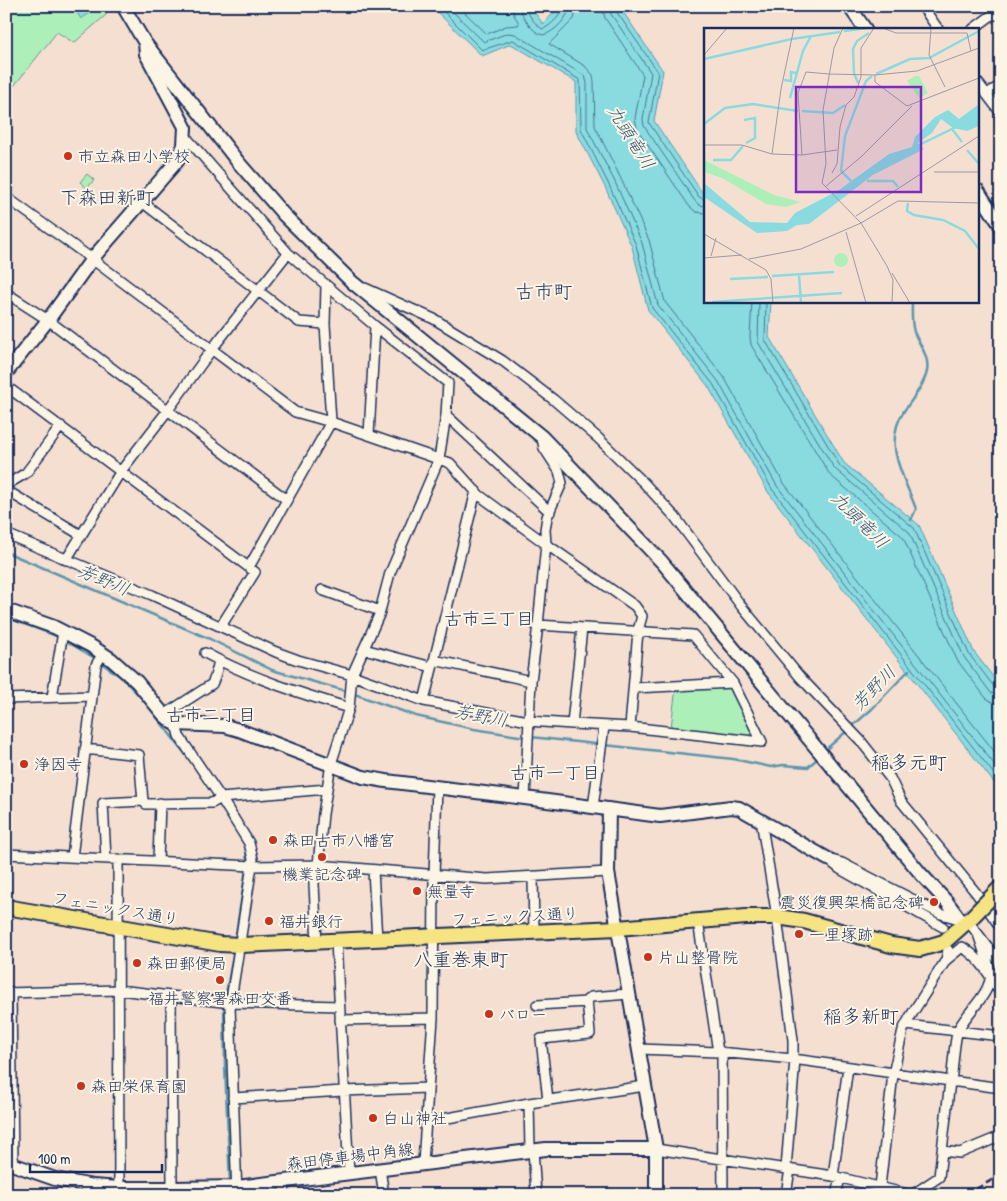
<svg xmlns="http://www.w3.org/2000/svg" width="1007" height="1201" viewBox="0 0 1007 1201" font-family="'Patrick Hand','Klee One',sans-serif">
<rect width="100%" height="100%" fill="#f5dfd1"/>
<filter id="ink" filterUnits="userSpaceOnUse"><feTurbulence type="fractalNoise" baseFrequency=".02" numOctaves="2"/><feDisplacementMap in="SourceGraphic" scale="10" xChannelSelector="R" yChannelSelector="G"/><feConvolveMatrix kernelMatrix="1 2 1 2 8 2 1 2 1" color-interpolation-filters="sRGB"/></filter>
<g filter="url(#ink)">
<path fill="#adefb9" stroke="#648f8c" d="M6,6H103L107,14L74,43L57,32L6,96Z
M87,174L94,180L87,188L80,182Z
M733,683L760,741L671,728L676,686Z"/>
<path fill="#89dbe0" stroke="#5d96ac" d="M73,6H86L90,13L81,19Z
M431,6H530L543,24L560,6H619L663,71L654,121L706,198V301H771L769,337L844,463L919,525L974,652L1001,687V793L995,784L768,492L708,386L648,310L632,247L605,187L576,131V82L511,44L482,56Z"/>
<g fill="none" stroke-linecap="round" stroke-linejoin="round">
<path stroke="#477492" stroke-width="1" d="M438,6L482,50L513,40L580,80L581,129L609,185L636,245L652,308L713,384L772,489L1001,783
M447,6L484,42L508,33L515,34L585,76L587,83V128L615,182L642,243L658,305L718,381L777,486L1001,773
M458,6L487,34L506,26L518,25L519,23L514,15L512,6
M520,6C521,17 533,33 543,35C554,33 569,17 570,6
M526,6C527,14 536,26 543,29C551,26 562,14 564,6
M577,6L574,19L549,44L585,66L593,75L594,82L595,126L621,179L649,240L665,302L724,377L783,482L1001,760
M602,6L605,18L643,75L635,118L637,129L689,206L696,212L706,213
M609,6L611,14L651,73L643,119L644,126L695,201L699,205L706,206
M616,6V11L658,72L649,123L699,197L706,200
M752,301L750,337L751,345L830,475L903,537L957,660L986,698L992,702L1001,704
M759,301L758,342L834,468L909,532L964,657L991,693L1001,696
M766,301L765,340L840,466L914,528L969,654L995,688L1001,690"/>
<path stroke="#5d96ac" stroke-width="2.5" d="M911,520L916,509C904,476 882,444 904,411C911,401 925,384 927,371C930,357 919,344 914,332C911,322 912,311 912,301
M6,552L210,639L272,670L346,691L416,716L474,729L525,737
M6,617L59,637L93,657L121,677L142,698L196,768
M531,737L733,759L771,767L783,765L808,767L819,757
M824,751L872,709L909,670
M246,849L247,863
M235,940L246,869
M225,999L234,950
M224,1005L225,1066L230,1184"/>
<defs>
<path id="street" d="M922,6L938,29
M973,29L992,15H1001
M978,83L1001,113
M987,94L1001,85
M185,136L288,253L375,326L448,383L446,415L439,459L390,573L379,615L352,675L349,708L331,764L323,814L318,865
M6,197L92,259L295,412L331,422L450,463L479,495L546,544L635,606L642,616L638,631L630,727
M142,202L299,322L325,324
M365,288L434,319L503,361L554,400L598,438L644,483L675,517L742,607L800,677L860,740L890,778L901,801L977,894L1001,928
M6,293L48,320L287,500
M6,386L255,572L221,626
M446,415L550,512
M369,435L375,326
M6,485L26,473L61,426
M6,487L9,492L81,535
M6,534L152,595L276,652L298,660L352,675L424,701L528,721L572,724
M66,560L121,471L168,410L212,349L288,253
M249,567L331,422L325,324L326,286
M322,590L380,611
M538,625L693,635L733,683L762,742
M582,628L572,724L630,727L762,742
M364,649L432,667
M205,653C251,678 299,693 349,708
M434,660L531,681
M634,688L733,683
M52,697L63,632
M6,699L92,696
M424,701L476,491
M164,715L212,684L215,677L219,661
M176,724L179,736L221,798L249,843L253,859L230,1006L237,1195
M85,749L139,755L143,801L146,804L212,803L221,798L327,789
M525,798L531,681L538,625L546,544L545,530L547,517L562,483L559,471L544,448L542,438
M593,807L604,727
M761,820L777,917L793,1040V1059
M6,854L253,866L318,865L487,879L608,872
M72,857L96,665L103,653
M106,858L103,803L143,801
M118,859L119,1195
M828,859L842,863L941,914L959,919
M158,861L160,803
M830,861L840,869L943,927
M313,865L317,943
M373,870L377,940
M533,876L534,933
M698,921L718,1052
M968,921L1001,964
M336,942L349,1173
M946,960L962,947C981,958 990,976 1001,994
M11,992L13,1165
M6,993L119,990L231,1003L339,1006
M171,996L172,1188
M537,1005L587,1002
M340,1020L433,1018
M906,1025L1001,1036
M639,1049L718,1052L793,1059L1001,1088
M722,1052L723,1195
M951,1081C953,1069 954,1041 958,1030C967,1011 991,995 991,972L978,934
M233,1098L343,1091L428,1088
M548,1100L541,1039L590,1034L587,1000L591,997L629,994
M529,1103L530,1150
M426,1122L529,1103L645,1086
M656,1149L833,1176L912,1195L939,1177L950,1081
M533,1150L536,1195
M942,1151L960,1153L1001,1136
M423,1163L433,1018L434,876L437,787
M786,1168L795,1060
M380,1169L384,1195
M833,1176L848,1067
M284,1195L285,1181
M786,1195L790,1169
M836,1195L840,1178
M879,1195L893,1074L903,1030L910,1017L946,960L948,950"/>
<path id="secondary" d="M849,6L865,29
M145,43L238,162L284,215L352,282L542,437L662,562L921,874L947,902L964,925
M978,191L1001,226
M6,373L48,320L92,259L178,160L184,145L185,127L146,54L145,43L123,6
M6,610L54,627L91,646L111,659L137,682L164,715L172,722L176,724L225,726L239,730L363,777L386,781L525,798L660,816L731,807L739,808L828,859
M609,809L608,872L656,1149
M6,1162L55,1179L93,1186L119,1188H172L237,1187L546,1149H656V1195"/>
<path id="primary" d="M6,907L220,944L241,945L618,928L746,917H777L804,921L891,945L920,949L944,942L971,918"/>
</defs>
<use href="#street" stroke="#1b2f5e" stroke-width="12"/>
<use href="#secondary" stroke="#1b2f5e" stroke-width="16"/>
<use href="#primary" stroke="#1b2f5e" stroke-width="18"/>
<use href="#street" stroke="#fcf5e5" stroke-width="9"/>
<use href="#secondary" stroke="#fcf5e5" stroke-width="12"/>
<use href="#primary" stroke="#f6e381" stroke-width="14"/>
<path stroke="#1b2f5e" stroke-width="2.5" stroke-dasharray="8 4" stroke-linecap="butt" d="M965,1195L1001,1175"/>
<defs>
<path id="primary-bridge" d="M971,918L1001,887"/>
</defs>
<use href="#primary-bridge" stroke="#1b2f5e" stroke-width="18" stroke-linecap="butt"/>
<use href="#primary-bridge" stroke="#f6e381" stroke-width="14"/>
</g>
</g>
<g fill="#c8321e" stroke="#fcf5e5" stroke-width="2">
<circle cx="68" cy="156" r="5"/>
<circle cx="24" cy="764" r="5"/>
<circle cx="273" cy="840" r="5"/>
<circle cx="322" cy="857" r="5"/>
<circle cx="417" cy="891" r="5"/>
<circle cx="934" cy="902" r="5"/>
<circle cx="269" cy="921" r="5"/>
<circle cx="799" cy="934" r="5"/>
<circle cx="648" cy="957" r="5"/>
<circle cx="137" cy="963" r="5"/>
<circle cx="220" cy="980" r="5"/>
<circle cx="489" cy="1014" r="5"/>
<circle cx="81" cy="1086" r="5"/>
<circle cx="373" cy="1118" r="5"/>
</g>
<g text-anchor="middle" stroke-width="4" stroke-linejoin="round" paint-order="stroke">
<g font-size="16" fill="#1b2f5e" stroke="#fcf5e5" text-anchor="start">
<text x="78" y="162">市立森田小学校</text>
<text x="34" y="770">浄因寺</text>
<text x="283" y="846">森田古市八幡宮</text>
<text x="322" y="880" text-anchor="middle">機業記念碑</text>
<text x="427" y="897">無量寺</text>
<text x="924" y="908" text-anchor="end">震災復興架橋記念碑</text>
<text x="279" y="927">福井銀行</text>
<text x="809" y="940">一里塚跡</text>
<text x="658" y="963">片山整骨院</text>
<text x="147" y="969">森田郵便局</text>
<text x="220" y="1004" text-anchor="middle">福井警察署森田交番</text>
<text x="499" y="1020">バロー</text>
<text x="91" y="1092">森田栄保育園</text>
<text x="383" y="1124">白山神社</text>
</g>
<g font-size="16" fill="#1b2f5e" stroke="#fcf5e5">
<text transform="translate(116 908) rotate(10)" y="6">フェニックス通り</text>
<text transform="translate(515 916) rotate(-3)" y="6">フェニックス通り</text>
<text transform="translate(350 1156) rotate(-7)" y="6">森田停車場中角線</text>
</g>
<g font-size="18" font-style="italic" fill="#365a7e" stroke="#fcf5e5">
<text transform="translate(631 137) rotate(58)" y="6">九頭竜川</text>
<text transform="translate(860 520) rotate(45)" y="6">九頭竜川</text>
<text transform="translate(104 580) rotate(23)" y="6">芳野川</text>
<text transform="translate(874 688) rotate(-46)" y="6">芳野川</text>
<text transform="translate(481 716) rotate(11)" y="6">芳野川</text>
</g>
<g font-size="18" fill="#1b2f5e" stroke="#fcf5e5">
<text x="489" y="625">古市三丁目</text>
<text x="211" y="721">古市二丁目</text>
<text x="555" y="779">古市一丁目</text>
</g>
<g font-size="19" fill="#1b2f5e" stroke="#fcf5e5">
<text x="107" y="204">下森田新町</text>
<text x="544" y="298">古市町</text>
<text x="909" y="769">稲多元町</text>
<text x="461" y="966">八重巻東町</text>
<text x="861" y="1023">稲多新町</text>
</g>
</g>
<g transform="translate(704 28)">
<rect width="275" height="275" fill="#f5dfd1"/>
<path d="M211,48H215L224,65L215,70L203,53ZM0,132L70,167L97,174L82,179L62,176L18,150L0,144ZM130 232a7 7 0 1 1 14 0a7 7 0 1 1-14 0Z" fill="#adefb9"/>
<path d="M275,76V98L263,103L249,100L237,91L228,105L214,115L220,121L169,147L105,196L93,197L83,203L53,205L0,169V155L46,194L83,195L91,185L135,162L185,126L208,119L211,109L231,89L244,82L255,91Z" fill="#89dbe0"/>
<path fill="none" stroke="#89dbe0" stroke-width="2.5" d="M140,3L164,0M0,31L88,11L136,4M172,46L206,31L225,30L275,3M80,52L87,53V44L92,45M154,55L150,45L149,21L153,13L165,5M86,70L99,23L107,8M98,83L129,85L141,77M40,92L51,90V110L42,115M0,96L21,80L49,76L94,83M248,101L258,114M213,118L252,99M263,122L275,136M9,132H27L39,118M147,153L137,143L141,108L162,53L168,48M163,153H189L194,159M204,175L203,183L210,187L239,192L261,203L275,221M95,247L97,275M68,248L130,244M26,251L64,249M8,274L138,265"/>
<path fill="none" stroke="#9e99a3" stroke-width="1" d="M139,0L130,20L119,82L122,136L118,155L157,195L183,238L189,252L188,275M179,0L192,5H263L267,23M227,0L225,27L241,59M0,27L23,0M125,46L171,47V54L203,78L275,50M171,47L213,43L275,20M0,117H38L68,126L98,127L94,65L102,44L125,46M68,126L77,61L90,0M98,127L133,122M230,144H275M128,145L133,136L136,99L142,77L150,69L157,49V20L170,0M121,159L158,128L208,78M152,188L275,108M157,195L194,173L275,175M142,204L162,275M0,206L62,242L67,251L69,275M7,228L12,210M0,230L38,227M45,231L97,221L157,195M188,245L206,275"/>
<path fill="#7b2cbf" fill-opacity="0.15" stroke="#7b2cbf" stroke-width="2.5" d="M92,59H217V164H92Z"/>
<rect width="275" height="275" fill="none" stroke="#1b2f5e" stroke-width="2.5"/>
</g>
<rect width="1007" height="1201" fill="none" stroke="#fcf5e5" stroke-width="25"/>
<rect x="12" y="12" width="982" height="1176" fill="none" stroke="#1b2f5e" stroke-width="2" filter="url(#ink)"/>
<path d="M30 1164v8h132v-8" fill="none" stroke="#1b2f5e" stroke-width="2.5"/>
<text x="38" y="1164" font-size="15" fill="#1b2f5e" stroke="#fcf5e5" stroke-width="4" paint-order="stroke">100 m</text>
</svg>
